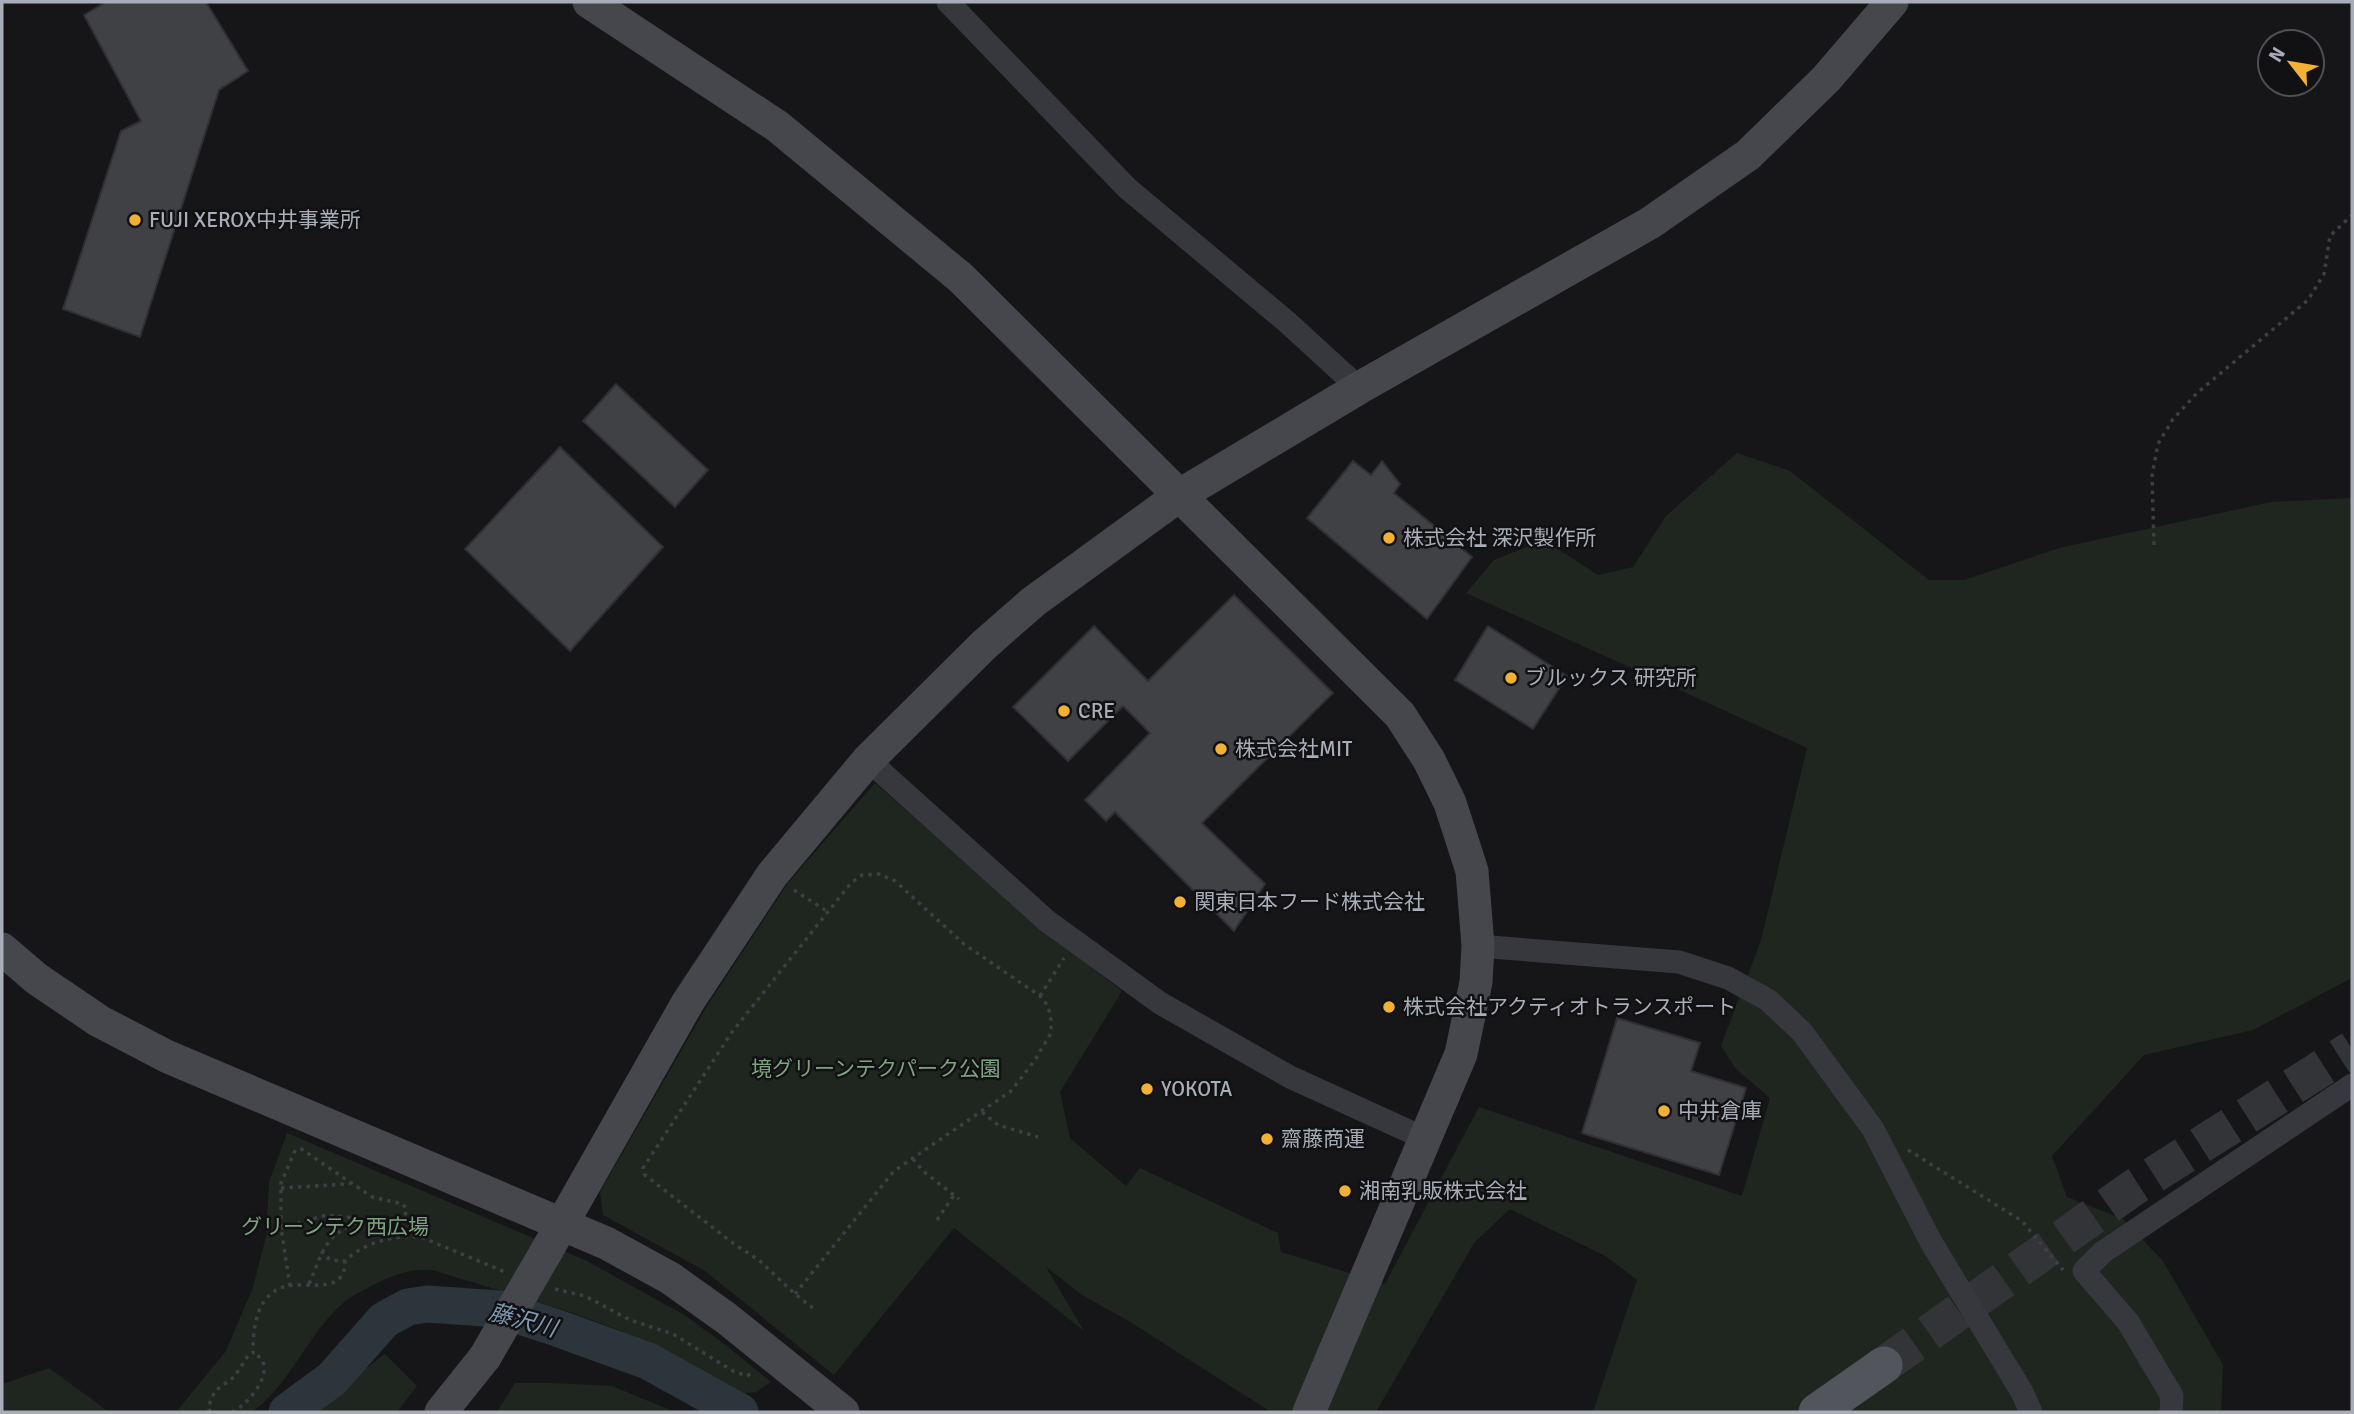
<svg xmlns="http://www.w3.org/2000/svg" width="2354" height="1414" viewBox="0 0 2354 1414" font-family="Signika,'Noto Sans JP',sans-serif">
<rect width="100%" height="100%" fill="#161618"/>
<path fill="#1e261f" d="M1737,453L1790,471L1929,580H1964L2059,548L2271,502L2352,498V978L2253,1030L2144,1055L2052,1156L2067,1197L2123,1219L2163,1261L2223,1365L2221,1412H1593L1637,1280L1607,1257L1510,1209L1474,1243L1376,1412H1271L1127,1320L1082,1295L1046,1267L1084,1331L954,1228L834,1375L705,1271L603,1215L600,1192L707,1006L788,883L875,783L1035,924L1122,991L1060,1092L1070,1138L1126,1186L1140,1168L1278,1233L1281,1252L1385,1284L1479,1107L1742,1196L1770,1098L1736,1069L1721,1046L1761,940L1807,748L1466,593L1494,560L1544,540L1598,575L1633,567L1666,516Z
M287,1133L587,1261L686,1316L727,1346L771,1382L756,1392L744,1393L621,1331L576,1314L432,1270C411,1269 395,1274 375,1284C368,1288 359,1292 351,1297C311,1325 293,1383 252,1412H176L226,1351L253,1287L266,1237L269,1182Z
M385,1354L417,1386L397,1412H308Z
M49,1368L109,1412H2V1384Z
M515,1383H555L612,1386L675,1412H497Z"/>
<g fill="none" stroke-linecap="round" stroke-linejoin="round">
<path stroke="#2c353c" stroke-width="37" d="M287,1412L332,1379L384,1320L408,1307L427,1304L499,1309L557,1328L648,1361L740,1412"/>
</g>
<path fill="#404145" stroke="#303034" stroke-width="2" d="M106,2H206L248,71L219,90L140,337L63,309L121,131L141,121L84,15Z
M616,384L708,470L675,507L583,421Z
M560,447L663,547L570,651L465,549Z
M1353,461L1371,475L1382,461L1400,484L1394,493L1472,557L1427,619L1307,518Z
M1234,595L1333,693L1202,823L1265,884L1234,931L1115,812L1106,821L1085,800L1150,733L1123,706L1068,761L1013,707L1094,626L1148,681Z
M1488,626L1567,676L1533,729L1455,680Z
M1617,1018L1700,1043L1691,1071L1746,1088L1719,1175L1582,1133Z"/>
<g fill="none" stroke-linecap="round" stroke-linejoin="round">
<path stroke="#333438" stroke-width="37" stroke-dasharray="37 18" stroke-linecap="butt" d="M1884,1365L2133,1188L2352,1049"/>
<path stroke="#3d3f44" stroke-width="3.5" stroke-dasharray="3.5 5" stroke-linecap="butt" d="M2154,545L2152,475L2158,444L2173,419L2197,393L2308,300L2324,274L2330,236L2352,215
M794,890L828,912
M1040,996L1064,958
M982,1112L998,1125L1038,1137
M1908,1150L2022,1221L2063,1270
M913,1159L923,1171L959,1199
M281,1188L350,1184
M937,1220L954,1195
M281,1228L326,1215L377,1220L403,1218L407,1211L403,1204L372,1197L297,1146
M321,1251L330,1260L345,1261C364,1242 395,1235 421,1237L505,1272
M309,1284C325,1248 322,1238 361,1220
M290,1286L281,1228V1183L297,1146
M555,1289L585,1296L630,1320L673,1334L733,1371L747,1376L753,1372
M795,1294L894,1171L1011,1091L1035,1060L1051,1033V1020L1048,1006L1040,996L964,944L895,881L879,874L862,875L851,883L732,1032L643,1168L645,1175L730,1241L760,1261L795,1294L813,1308
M210,1412L208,1407L215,1391L234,1377L248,1356L253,1353C253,1329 256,1296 283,1287C303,1280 346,1297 345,1261
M232,1412C250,1404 281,1365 253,1353"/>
<path stroke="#37383d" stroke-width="23" d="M948,2L1127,188L1287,322L1359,388
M868,760L1047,921L1160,1003L1290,1077L1426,1139
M1478,946L1679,962L1728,978L1768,1000L1802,1032L1873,1129L1931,1242L2022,1392L2031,1412
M2171,1412L2172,1396L2128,1322L2084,1271L2103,1252L2352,1085"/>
<path stroke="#45474d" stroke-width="33" d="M589,2L777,126L961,278L1400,715L1429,760L1450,803L1472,871L1478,946L1476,982L1461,1054L1309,1412
M2,949L37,979L99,1021L166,1056L606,1243L670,1278L726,1318L843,1412
M546,1252L688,1002L772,875L868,760L984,645L1033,602L1180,495L1359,388L1650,223L1748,155L1826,79L1892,2
M441,1412L485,1357"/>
<path stroke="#53555c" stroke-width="37" d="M1817,1412L1884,1365"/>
<path stroke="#45474d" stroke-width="33" d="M485,1357L546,1252"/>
</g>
<g fill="#f2b134" stroke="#111113" stroke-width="2.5">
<circle cx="135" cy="220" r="7"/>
<circle cx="1389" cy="538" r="7"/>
<circle cx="1511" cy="678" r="7"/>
<circle cx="1064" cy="711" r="7"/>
<circle cx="1221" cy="749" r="7"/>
<circle cx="1180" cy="902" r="7"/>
<circle cx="1389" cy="1007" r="7"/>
<circle cx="1147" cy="1089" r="7"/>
<circle cx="1664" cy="1111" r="7"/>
<circle cx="1267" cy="1139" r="7"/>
<circle cx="1345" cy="1191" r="7"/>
</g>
<g text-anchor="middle" stroke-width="5" stroke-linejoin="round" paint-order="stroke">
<g font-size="21" fill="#a8adb8" stroke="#111113" text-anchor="start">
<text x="149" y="227">FUJI XEROX中井事業所</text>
<text x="1403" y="545">株式会社 深沢製作所</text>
<text x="1525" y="685">ブルックス 研究所</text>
<text x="1078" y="718">CRE</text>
<text x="1235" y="756">株式会社MIT</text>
<text x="1194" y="909">関東日本フード株式会社</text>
<text x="1403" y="1014">株式会社アクティオトランスポート</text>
<text x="1161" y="1096">YOKOTA</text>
<text x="1678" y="1118">中井倉庫</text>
<text x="1281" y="1146">齋藤商運</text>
<text x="1359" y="1198">湘南乳販株式会社</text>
</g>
<g font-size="21" fill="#7fa381" stroke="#111113">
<text x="876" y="1076">境グリーンテクパーク公園</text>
<text x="335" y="1234">グリーンテク西広場</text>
</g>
<g font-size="23" font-style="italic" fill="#7f9bb3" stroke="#111113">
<text transform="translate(523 1320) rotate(15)" y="8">藤沢川</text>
</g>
</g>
<rect width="2354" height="1414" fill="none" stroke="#a8adb8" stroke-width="7"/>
<g transform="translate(2291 63) rotate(301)"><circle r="33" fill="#111113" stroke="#4d4f55" stroke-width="2"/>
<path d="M0-5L12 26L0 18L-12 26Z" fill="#f2b134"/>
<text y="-10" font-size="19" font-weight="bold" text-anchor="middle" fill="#a8adb8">N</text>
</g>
</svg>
